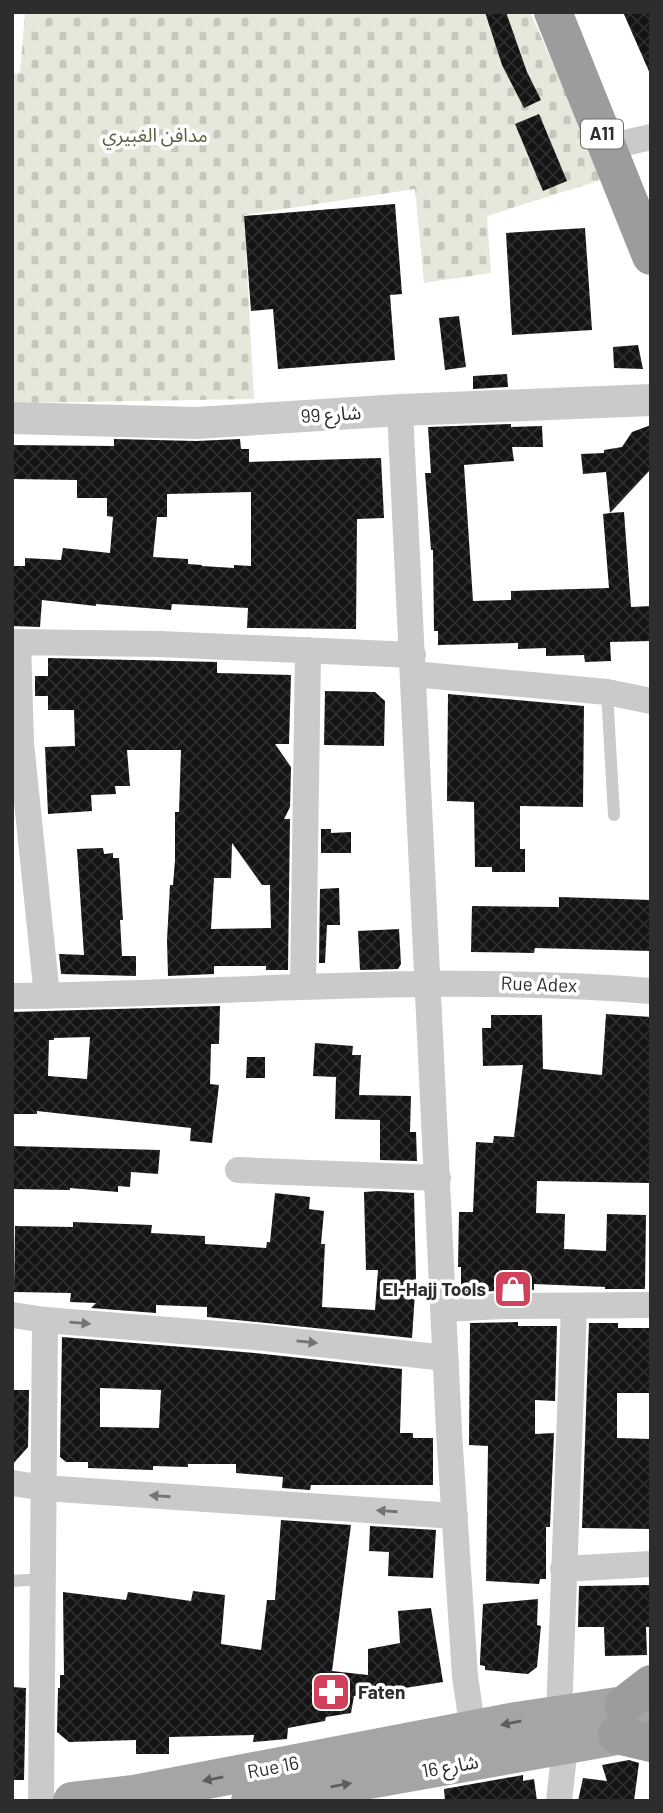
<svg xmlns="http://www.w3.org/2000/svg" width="663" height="1813" viewBox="0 0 663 1813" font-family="Barlow,'Noto Sans Arabic',sans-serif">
<defs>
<pattern id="cemetery-stones" width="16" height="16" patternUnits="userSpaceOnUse" patternTransform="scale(1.75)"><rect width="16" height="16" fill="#e5e9dc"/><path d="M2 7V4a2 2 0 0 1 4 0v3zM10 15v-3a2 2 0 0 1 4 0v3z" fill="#c5c8bd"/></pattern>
<pattern id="building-cross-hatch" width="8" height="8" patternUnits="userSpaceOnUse" patternTransform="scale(1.75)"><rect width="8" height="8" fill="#141414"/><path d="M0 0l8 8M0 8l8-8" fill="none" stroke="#2e2e2e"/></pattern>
</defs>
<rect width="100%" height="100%" fill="#fff"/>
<path fill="url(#cemetery-stones)" d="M25,12H530L604,179L487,216L491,273L424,283L415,189L244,215L254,399L12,403V74L20,73Z"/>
<path fill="url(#building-cross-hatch)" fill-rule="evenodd" d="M485,12H506L527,72L541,100L524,108L502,65Z
M623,12H651V76Z
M539,114L567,181L543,191L515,124Z
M395,204L402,294L390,295L395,360L278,369L273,309L251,311L244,216Z
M585,228L592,330L512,335L506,233Z
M459,316L466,367L445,370L439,318Z
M638,345L643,369L614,368L613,347Z
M507,374L508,387L473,389V376Z
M511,424V427L542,426L543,447H512L514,461L464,465L473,601L511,600V591L609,588L603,514L610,513L606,472L583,474L581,454L604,453V450L622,447L632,432L651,425V469L610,513L624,512L631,607L651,606V641L610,642L611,661L585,662L584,655L546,656V648L518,649V643L438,645V631H434L433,550H431L425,473H431L428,427Z
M114,439L196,441L240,439L241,449H249V462L381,458L384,518L357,519L356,629L247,628L248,608L172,604L171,610L96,604V606L42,600L40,627L12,626V566H25V558L61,560L63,548L110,553L113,517L107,516V498H77V480L12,479V445L114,446ZM251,492V566L234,565V568L202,566V565L188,564V559L153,557L157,517H167V494Z
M48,658L217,662V673L291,675L289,744H275L291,767L290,807L284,819H290L288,970H266V966H214V974L168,976L167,940L170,885H173L175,860V812H179L181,750H127L130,786H115L116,794L91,795L92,811L48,814L45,747L75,746L74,710H48V696H35V676H48ZM232,843L262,885H270L271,928L211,929L214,878H231Z
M325,691L375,692L385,701L384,746L324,745Z
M448,694L584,706L583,807L520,806V849H525V872H492V867H475L474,802L447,801Z
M321,829H331V833L351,832V853H321Z
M103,848L104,854L113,853V858H119L123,920H120L122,956H136V976L61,974L59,954L84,955L77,849Z
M339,888L340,925H327L325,963H319L320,889Z
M559,897L651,900V951L535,948L534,953L471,952L472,906L559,907Z
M399,929L401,964L398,969L360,970L358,931Z
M220,1006L219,1044H211L210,1084L219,1085L212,1143L190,1141L191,1128L37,1111V1114H12V1012ZM90,1037L87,1079L48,1076L49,1040H54V1038Z
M606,1014L651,1017L650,1183L537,1181L536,1213L565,1214L564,1249L606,1251L607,1214L646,1215L645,1289H605V1287L534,1284V1290L461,1292V1267H458L459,1212H473L476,1142L493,1143L494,1136L514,1137L523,1065L483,1066L482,1028H491V1015H542L543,1069L602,1075Z
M315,1043L353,1046L352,1055H361L359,1095L411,1096L410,1132H416L417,1161L380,1160V1120L335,1119L336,1077L313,1076Z
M247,1057H265V1078H246Z
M13,1146L160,1150L158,1174L131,1172L130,1187L118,1186V1192L70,1188V1190L12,1189Z
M378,1191L414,1193L416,1277L412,1338L207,1317V1307L156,1305V1313L91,1308L96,1303L70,1302L71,1293L14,1292L15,1226L73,1227V1222L152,1225L151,1233L205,1236V1244L266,1248L267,1242H270L275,1193L310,1197L309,1209L324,1211L321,1244H325L322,1307L375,1310L378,1270H366L364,1192Z
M518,1322V1326H557L555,1401L535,1400V1434L554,1433L550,1527H546V1579H540L539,1584L486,1581L488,1446L469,1445L470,1323Z
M589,1323H618V1328H650L651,1393H617V1438L651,1439V1529L582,1528Z
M62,1337L255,1353L402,1369L400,1433H413V1438H433V1485H311L310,1490L282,1488L283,1477L236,1473V1464H188V1467L153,1466V1470L88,1468V1462H66L60,1457ZM100,1388L161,1390L159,1428L100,1427Z
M12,1390H29L28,1447L12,1465Z
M281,1520L351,1525L332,1671L368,1675V1649L400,1643L398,1611L431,1608L443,1682L354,1696L351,1713L326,1717L325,1721L288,1728L287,1739L253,1742L254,1735L169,1737V1754H136V1740L69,1742L57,1732L58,1688H60V1675H64L63,1592L126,1600L128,1592L191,1601L193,1591L225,1595L221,1644L261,1650L267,1600H275Z
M370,1526L436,1530L433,1578L388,1576L389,1552L369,1551Z
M650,1585V1627H646L647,1655L605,1656L604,1627H578L579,1586Z
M538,1599L537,1625L541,1626L537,1667L528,1674L485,1670V1666L480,1665V1661L483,1604Z
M12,1687L26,1688L24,1780H12Z
M629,1760L639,1763L634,1801H578L583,1778L607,1781L602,1765Z
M523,1775V1781L534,1779L537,1801H445L444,1789Z"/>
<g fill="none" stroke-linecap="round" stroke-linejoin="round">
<path stroke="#cacaca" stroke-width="12" d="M607,692L614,815
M12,1581L43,1579"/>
<path stroke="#cacaca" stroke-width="26" d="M629,142L651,137
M400,410L449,1432L465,1676L473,1731
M12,642L160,644L413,655
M18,643L21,743L47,996
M413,674L607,692L651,701
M303,987L308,650
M12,996C225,994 438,973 651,991
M238,1170L438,1178
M445,1309L503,1306L651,1305
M12,1315L45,1320L256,1337L445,1358
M12,1483L44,1488L455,1516
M563,1569L651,1564
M559,1714L574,1306
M41,1801L45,1320
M559,1801L565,1746"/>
<path stroke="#cacaca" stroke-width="32" d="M12,418L196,423L400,410L651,400"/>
<path stroke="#a5a5a5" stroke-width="38" d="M72,1801L134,1794L516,1721L651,1701
M250,1801L651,1730"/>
<path stroke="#9c9c9c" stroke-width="38" d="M553,12L651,256
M624,1705L651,1684
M617,1735L651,1743"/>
</g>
<defs><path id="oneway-solid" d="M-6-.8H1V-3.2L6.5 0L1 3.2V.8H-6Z" transform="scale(1.75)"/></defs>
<g fill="#747474">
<use href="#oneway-solid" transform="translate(80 1323) rotate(5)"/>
<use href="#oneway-solid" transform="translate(307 1342) rotate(6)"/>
<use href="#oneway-solid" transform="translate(160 1496) rotate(-176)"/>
<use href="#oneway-solid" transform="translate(387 1511) rotate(-176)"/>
</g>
<g fill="#5d5d5d">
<use href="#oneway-solid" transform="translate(511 1723) rotate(168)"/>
<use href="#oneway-solid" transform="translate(213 1779) rotate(169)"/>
<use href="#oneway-solid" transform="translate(341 1785) rotate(-10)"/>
</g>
<defs>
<symbol id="shop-square" viewBox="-11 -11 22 22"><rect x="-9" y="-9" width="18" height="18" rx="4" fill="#d2415c" stroke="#fff"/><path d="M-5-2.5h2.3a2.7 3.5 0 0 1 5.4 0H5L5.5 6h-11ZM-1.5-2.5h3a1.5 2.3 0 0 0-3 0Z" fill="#fff"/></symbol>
<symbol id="pharmacy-square" viewBox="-11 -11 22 22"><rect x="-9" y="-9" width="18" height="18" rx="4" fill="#d2415c" stroke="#fff"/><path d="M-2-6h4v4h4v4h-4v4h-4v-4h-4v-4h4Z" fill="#fff"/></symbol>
</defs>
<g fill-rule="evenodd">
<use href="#shop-square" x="491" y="1267" width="44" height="44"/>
<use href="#pharmacy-square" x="309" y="1670" width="44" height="44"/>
</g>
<g text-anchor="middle" stroke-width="7" stroke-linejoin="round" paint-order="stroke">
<rect fill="#fff" stroke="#6c6c6c" stroke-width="2" x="581" y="119.5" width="42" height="29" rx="5"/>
<g font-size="18" font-weight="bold" fill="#2d2d2d">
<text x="602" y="140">A11</text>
</g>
<g font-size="19" fill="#55643f" stroke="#fff">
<text x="155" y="142">مدافن الغبيري</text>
</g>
<g font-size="19" fill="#2d2d2d" stroke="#fff">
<text transform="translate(331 414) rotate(-4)" y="7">شارع 99</text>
<text transform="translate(539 984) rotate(2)" y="7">Rue Adex</text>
<text transform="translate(450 1766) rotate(-10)" y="7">شارع 16</text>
<text transform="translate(273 1767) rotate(-11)" y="7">Rue 16</text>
</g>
<g font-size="19" font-weight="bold" fill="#2d2d2d" stroke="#fff" text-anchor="end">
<text x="486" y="1296">El-Hajj Tools</text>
<text x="358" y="1699" text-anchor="start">Faten</text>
</g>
</g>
<rect width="663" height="1813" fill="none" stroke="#2d2d2d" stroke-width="28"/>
</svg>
